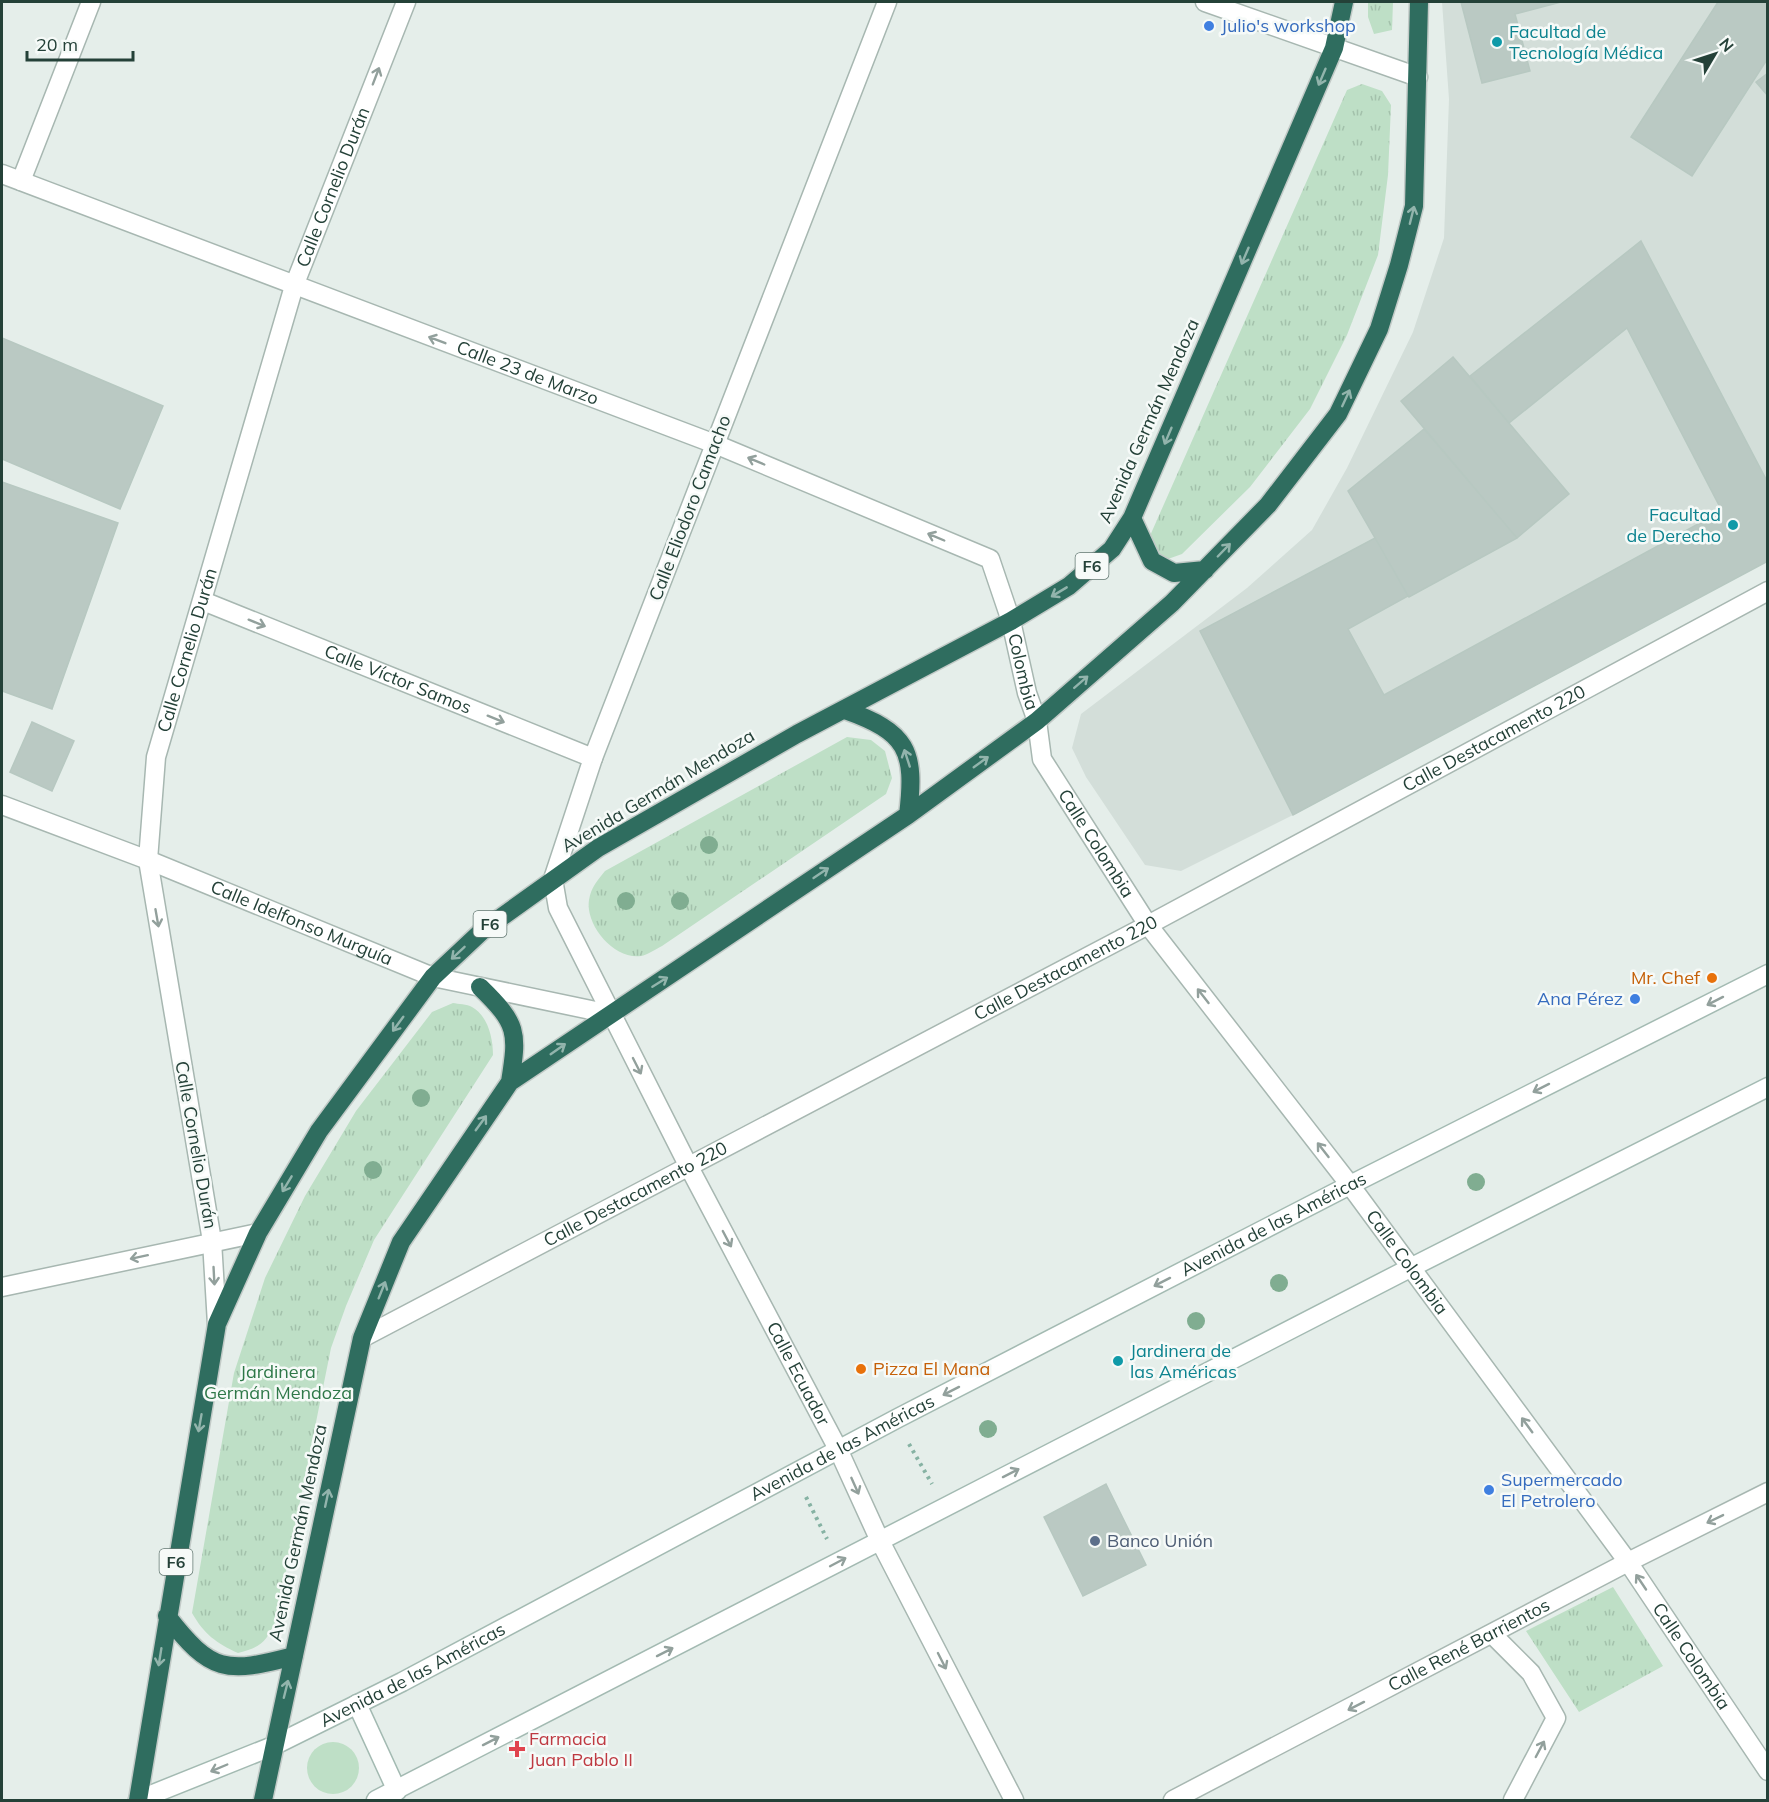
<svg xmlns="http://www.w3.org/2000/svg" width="1769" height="1802" viewBox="0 0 1769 1802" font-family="Mulish,sans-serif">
<defs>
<pattern id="park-tufts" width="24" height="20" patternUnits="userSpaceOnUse" patternTransform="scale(1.5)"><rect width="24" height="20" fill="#bedfc6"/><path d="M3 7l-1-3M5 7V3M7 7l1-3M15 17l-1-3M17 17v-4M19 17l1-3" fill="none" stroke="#a3c1ab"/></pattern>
</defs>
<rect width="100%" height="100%" fill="#e5eeea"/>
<path fill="#d3ded9" d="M1442,2H1767V561L1293,815L1181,871L1145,865L1086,777L1072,748L1081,714L1247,588L1312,530L1347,468L1413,332L1444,238L1449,99Z"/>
<path fill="#bedfc6" d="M307 1768a26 26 0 1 1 52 0a26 26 0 1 1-52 0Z"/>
<path fill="url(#park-tufts)" d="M1368,2H1393L1392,30L1374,34L1368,17Z
M1362,84L1382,91L1391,105L1388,175L1378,255L1347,335L1310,409L1250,487L1182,554L1168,559L1156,552L1149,538L1347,90Z
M847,737L871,740L885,751L892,778L886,794L662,946C656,949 647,955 641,956C614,960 585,925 589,900C591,887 598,880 605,871Z
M453,1003C458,1004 467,1004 472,1007C488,1016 493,1038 493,1055L374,1240L346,1306L331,1348L276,1620C266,1642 262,1647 238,1653C216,1643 204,1634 192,1613L234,1373L265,1278L305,1196L356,1111L432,1012Z
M1613,1587L1663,1666L1579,1712L1526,1631Z"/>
<path fill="#bac9c3" stroke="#b7c8c1" stroke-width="1.5" d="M1461,2H1561L1515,14L1530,71L1482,83Z
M1718,2H1768V58L1692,176L1631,137Z
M1768,73V96L1756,82Z
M1641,241L1768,483V561L1293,815L1200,631L1375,538L1408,596L1348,629L1384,695L1722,511L1627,328L1509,423L1470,376Z
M2,338L163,406L120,509L2,459Z
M1453,357L1569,494L1517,538L1401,401Z
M1424,429L1517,538L1409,597L1348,491Z
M2,482L118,523L52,709L2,691Z
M32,722L74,741L52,791L10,772Z
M1106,1484L1146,1565L1083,1596L1044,1517Z"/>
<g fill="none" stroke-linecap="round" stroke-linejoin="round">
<defs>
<g id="street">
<path id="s1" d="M887,2L593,758L553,879L558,908L689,1167L838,1449L880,1541L1014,1800"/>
<path d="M1205,2L1418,77"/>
<path id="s2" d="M2,174L715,444L990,559L1011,621L1027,693L1037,721L1042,759L1148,925L1350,1185L1628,1562L1768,1771"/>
<path d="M21,181L91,2"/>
<path id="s3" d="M203,601L593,758"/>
<path id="s4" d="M2,805L148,860L433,977L610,1014"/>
<path d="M2,1287L258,1233"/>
<path id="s5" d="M217,1324L212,1241L148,860L156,757L294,286L406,2"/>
<path id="s6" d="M362,1338L1148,925L1768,591"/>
<path d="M1493,1635L1531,1673L1556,1718L1513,1800"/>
<path id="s7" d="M1173,1800L1628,1562L1768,1492"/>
</g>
<g id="secondary">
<path d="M357,1704L397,1791"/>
<path id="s8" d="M138,1800L273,1746L402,1682L898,1418L1350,1185L1768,974"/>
<path d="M376,1800L1412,1267L1768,1087"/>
</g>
<path id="highway" d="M1132,518L1152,561L1174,573L1205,570
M845,710C907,732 916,750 908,815
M480,987C518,1024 518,1032 510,1082
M167,1616C211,1673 226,1674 294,1656
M138,1800L217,1324L258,1233L319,1131L433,977L482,931L598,848L797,734L1011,621L1069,586L1112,549L1132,518L1334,48L1344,2
M263,1800L362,1338L401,1242L510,1082L908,815L1037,721L1172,603L1268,505L1338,414L1379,329L1399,265L1414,206L1419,2"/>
</defs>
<use href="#street" stroke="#a7b7b1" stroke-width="21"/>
<use href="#secondary" stroke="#a3bab2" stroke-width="21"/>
<use href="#highway" stroke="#c2cac7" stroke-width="21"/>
<path stroke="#86b2a3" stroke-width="4" stroke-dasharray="3 4.5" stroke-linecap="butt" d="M909,1444L932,1484
M806,1497L827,1539"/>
<use href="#street" stroke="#fff" stroke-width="18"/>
<use href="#secondary" stroke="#fff" stroke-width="18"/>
<use href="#highway" stroke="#2f6d5f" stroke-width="18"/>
</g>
<g fill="#80ad91">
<circle cx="709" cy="845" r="9"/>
<circle cx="626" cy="901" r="9"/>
<circle cx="680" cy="901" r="9"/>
<circle cx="421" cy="1098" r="9"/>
<circle cx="373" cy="1170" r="9"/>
<circle cx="1476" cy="1182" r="9"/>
<circle cx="1279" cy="1283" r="9"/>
<circle cx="1196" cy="1321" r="9"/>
<circle cx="988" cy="1429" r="9"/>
</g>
<defs><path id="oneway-shaft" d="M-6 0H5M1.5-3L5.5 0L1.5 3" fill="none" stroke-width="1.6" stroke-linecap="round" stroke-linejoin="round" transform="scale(1.5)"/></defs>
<g stroke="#92a09c">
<use href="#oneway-shaft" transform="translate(376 76) rotate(-69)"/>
<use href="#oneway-shaft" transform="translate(437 340) rotate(-159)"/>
<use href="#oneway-shaft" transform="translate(756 461) rotate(-157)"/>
<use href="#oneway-shaft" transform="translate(936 537) rotate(-157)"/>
<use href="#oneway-shaft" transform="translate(257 623) rotate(22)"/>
<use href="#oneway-shaft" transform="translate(496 719) rotate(22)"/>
<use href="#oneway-shaft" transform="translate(157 918) rotate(80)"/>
<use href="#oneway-shaft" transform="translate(1203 996) rotate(-128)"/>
<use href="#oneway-shaft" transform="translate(1715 1001) rotate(153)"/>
<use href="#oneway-shaft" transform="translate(637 1066) rotate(63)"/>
<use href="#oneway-shaft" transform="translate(1541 1088) rotate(153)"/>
<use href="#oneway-shaft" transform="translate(1323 1150) rotate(-128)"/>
<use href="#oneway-shaft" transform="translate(727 1239) rotate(62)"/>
<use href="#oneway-shaft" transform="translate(139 1257) rotate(168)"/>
<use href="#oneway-shaft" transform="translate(214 1276) rotate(87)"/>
<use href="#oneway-shaft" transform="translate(1162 1282) rotate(153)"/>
<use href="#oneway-shaft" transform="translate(951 1391) rotate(153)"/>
<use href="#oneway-shaft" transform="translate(1527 1425) rotate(-126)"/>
<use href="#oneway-shaft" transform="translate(1011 1473) rotate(-27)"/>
<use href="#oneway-shaft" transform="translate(855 1486) rotate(66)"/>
<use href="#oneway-shaft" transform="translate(1715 1519) rotate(154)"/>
<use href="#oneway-shaft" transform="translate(838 1562) rotate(-28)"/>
<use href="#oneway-shaft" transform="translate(1641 1582) rotate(-124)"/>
<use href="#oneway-shaft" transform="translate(665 1652) rotate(-27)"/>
<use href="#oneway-shaft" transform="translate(942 1661) rotate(63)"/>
<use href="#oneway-shaft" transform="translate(1356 1706) rotate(153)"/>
<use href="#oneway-shaft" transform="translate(491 1741) rotate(-27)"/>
<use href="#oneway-shaft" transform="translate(1540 1749) rotate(-62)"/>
<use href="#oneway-shaft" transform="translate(219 1768) rotate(157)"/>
</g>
<g stroke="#92b4ac">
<use href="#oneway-shaft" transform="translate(1322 77) rotate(113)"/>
<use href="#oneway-shaft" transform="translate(1412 215) rotate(-76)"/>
<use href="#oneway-shaft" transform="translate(1245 256) rotate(113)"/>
<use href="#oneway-shaft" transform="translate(1346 398) rotate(-65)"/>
<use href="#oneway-shaft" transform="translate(1168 436) rotate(113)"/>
<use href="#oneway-shaft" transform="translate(1224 550) rotate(-46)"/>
<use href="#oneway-shaft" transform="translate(1059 592) rotate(149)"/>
<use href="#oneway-shaft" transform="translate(1081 682) rotate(-41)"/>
<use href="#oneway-shaft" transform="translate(907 758) rotate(-108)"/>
<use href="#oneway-shaft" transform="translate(981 762) rotate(-36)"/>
<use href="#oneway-shaft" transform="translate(821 873) rotate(-34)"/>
<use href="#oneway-shaft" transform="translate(458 953) rotate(137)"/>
<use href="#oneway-shaft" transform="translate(660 982) rotate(-32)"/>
<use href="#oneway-shaft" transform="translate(398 1024) rotate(126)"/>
<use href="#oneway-shaft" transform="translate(558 1049) rotate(-35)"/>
<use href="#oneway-shaft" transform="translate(481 1123) rotate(-54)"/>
<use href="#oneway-shaft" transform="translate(287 1184) rotate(121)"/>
<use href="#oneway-shaft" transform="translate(382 1290) rotate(-68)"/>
<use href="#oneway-shaft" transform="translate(200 1423) rotate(100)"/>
<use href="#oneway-shaft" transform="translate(327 1498) rotate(-78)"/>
<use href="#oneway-shaft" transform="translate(160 1657) rotate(99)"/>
<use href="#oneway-shaft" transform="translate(286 1689) rotate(-76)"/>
</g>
<g fill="#3f7fe0" stroke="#f6faf8" stroke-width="2">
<circle cx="1209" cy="26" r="6"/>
<circle cx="1635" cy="999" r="6"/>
<circle cx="1489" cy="1490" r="6"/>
</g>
<g fill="#0f9aa8" stroke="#f6faf8" stroke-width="2">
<circle cx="1497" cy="42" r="6"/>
<circle cx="1733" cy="525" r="6"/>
<circle cx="1118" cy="1361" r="6"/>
</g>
<g fill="#e8710a" stroke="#f6faf8" stroke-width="2">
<circle cx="1712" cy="978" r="6"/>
<circle cx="861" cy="1369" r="6"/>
</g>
<circle fill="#5c6f8a" stroke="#f6faf8" stroke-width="2" cx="1095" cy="1541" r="6"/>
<path fill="#e0444e" stroke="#f6faf8" stroke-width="2" d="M514 1740h6v6h6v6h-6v6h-6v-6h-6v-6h6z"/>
<g text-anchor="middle" stroke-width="5" stroke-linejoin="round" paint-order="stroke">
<g fill="#f6faf8" stroke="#637872" stroke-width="1.5">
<rect x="1075.5" y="553" width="33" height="26" rx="4.5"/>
<rect x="473.5" y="911" width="33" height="26" rx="4.5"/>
<rect x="159.5" y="1549" width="33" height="26" rx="4.5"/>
</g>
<g font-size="16" font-weight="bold" fill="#244138">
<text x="1092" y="572">F6</text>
<text x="490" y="930">F6</text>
<text x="176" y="1568">F6</text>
</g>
<g font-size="18" fill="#366cbe" stroke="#f6faf8" text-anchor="start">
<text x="1221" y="32">Julio's workshop</text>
<text x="1623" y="1005" text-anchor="end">Ana Pérez</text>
<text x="1501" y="1486">Supermercado<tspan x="1501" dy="21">El Petrolero</tspan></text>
</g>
<g font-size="18" fill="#0d838f" stroke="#f6faf8" text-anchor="start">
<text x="1509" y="38">Facultad de<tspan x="1509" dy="21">Tecnología Médica</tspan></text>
<text x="1721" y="521" text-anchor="end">Facultad<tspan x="1721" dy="21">de Derecho</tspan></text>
<text x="1130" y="1357">Jardinera de<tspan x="1130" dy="21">las Américas</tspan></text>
</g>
<g font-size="18" fill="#244138" stroke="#f6faf8">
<text dy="6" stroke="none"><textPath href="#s5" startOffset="1170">Calle Cornelio Durán</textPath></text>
<text dy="6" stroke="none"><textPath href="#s2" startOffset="562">Calle 23 de Marzo</textPath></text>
<text transform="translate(1149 421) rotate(-66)" y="6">Avenida Germán Mendoza</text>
<text transform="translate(690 508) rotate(-69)" y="6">Calle Eliodoro Camacho</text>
<text dy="6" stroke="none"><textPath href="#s5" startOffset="684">Calle Cornelio Durán</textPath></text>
<text dy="6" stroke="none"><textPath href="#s2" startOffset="1178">Colombia</textPath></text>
<text dy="6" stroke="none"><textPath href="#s3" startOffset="210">Calle Víctor Samos</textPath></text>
<text dy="6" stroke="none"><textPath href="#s6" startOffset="1281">Calle Destacamento 220</textPath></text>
<text transform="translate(658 791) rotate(-31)" y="6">Avenida Germán Mendoza</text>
<text dy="6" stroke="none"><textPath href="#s2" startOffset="1368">Calle Colombia</textPath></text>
<text dy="6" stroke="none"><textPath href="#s4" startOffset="322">Calle Idelfonso Murguía</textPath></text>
<text dy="6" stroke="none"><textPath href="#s6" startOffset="795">Calle Destacamento 220</textPath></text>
<text transform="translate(196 1145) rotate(80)" y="6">Calle Cornelio Durán</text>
<text dy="6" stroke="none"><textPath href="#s6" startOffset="309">Calle Destacamento 220</textPath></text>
<text dy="6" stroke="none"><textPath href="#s8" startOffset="1274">Avenida de las Américas</textPath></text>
<text dy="6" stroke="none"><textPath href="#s2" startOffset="1890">Calle Colombia</textPath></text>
<text dy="6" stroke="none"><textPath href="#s1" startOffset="1492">Calle Ecuador</textPath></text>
<text dy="6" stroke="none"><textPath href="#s8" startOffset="788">Avenida de las Américas</textPath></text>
<text transform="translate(298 1533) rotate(-78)" y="6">Avenida Germán Mendoza</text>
<text dy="6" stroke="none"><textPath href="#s7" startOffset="334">Calle René Barrientos</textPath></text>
<text dy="6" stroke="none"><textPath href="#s2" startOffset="2376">Calle Colombia</textPath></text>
<text dy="6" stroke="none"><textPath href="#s8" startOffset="302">Avenida de las Américas</textPath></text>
</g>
<g font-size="18" fill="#c56008" stroke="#f6faf8" text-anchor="end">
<text x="1700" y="984">Mr. Chef</text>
<text x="873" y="1375" text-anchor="start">Pizza El Mana</text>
</g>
<g font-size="18" fill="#2e7848" stroke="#f6faf8">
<text x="278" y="1378">Jardinera<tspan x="278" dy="21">Germán Mendoza</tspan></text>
</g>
<g font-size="18" fill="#4e5e75" stroke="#f6faf8" text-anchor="start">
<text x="1107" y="1547">Banco Unión</text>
</g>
<g font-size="18" fill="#be3a42" stroke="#f6faf8" text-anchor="start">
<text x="529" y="1745">Farmacia<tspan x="529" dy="21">Juan Pablo II</tspan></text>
</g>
</g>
<rect width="1769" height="1802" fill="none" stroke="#244138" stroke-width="6"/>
<g transform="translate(1715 54) rotate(51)" stroke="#f6faf8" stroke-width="4.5" paint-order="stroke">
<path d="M0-4.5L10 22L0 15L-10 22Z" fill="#244138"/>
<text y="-9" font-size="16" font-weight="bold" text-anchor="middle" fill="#244138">N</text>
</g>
<path d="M27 51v9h106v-9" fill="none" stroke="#244138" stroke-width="3"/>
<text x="36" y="51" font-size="18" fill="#244138" stroke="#f6faf8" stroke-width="4.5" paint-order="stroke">20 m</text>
</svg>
